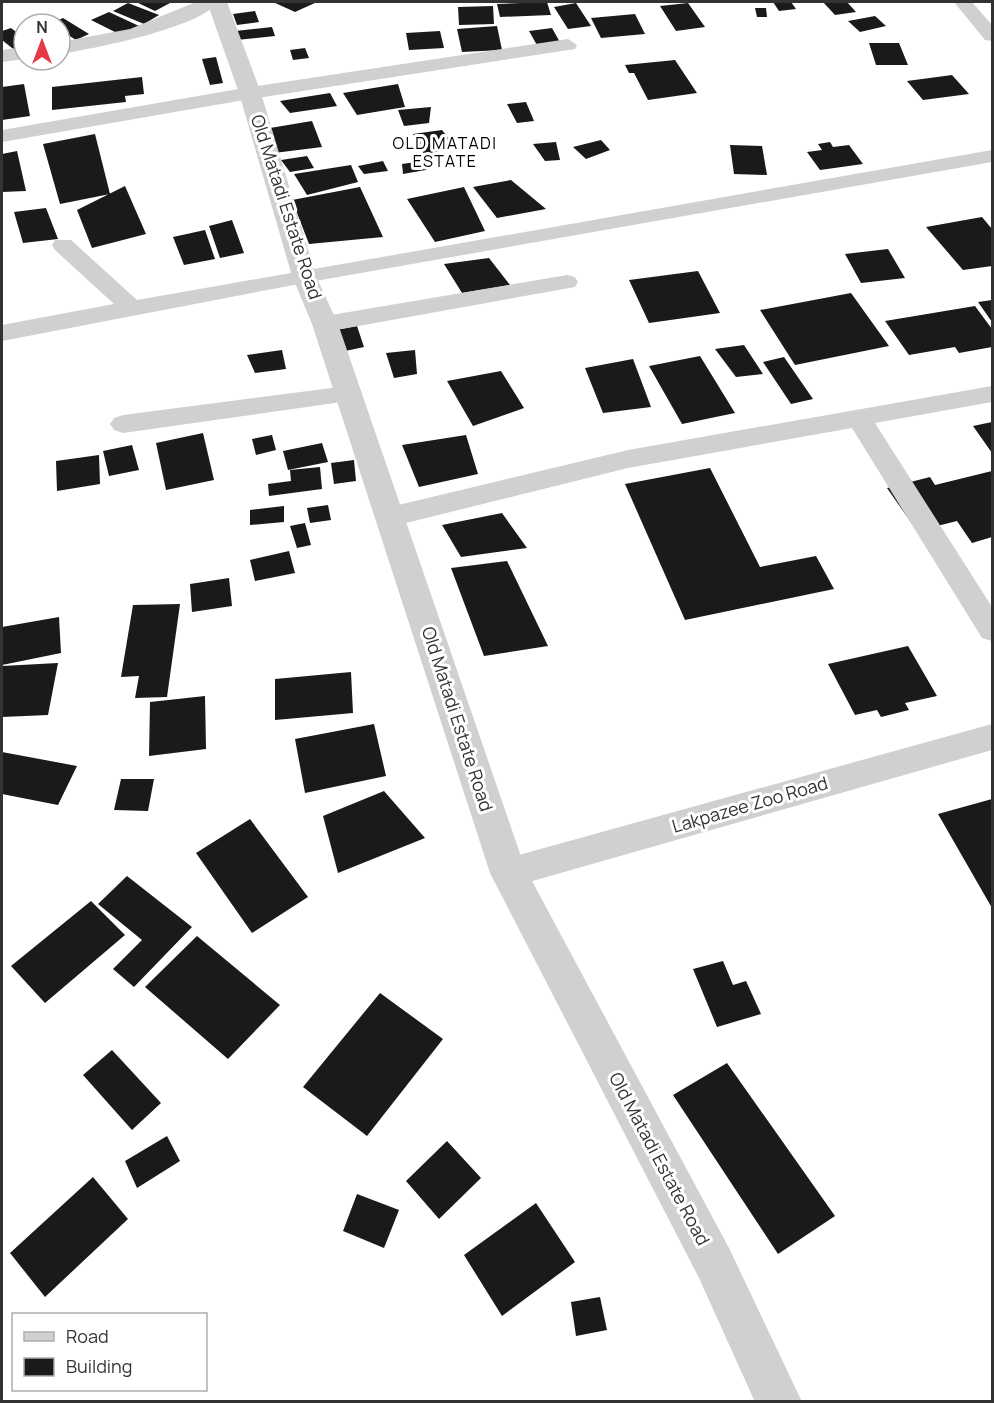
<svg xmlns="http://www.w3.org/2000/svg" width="994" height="1403" viewBox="0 0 994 1403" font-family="Manrope,sans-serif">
<rect width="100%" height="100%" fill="#fff"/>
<path fill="#1a1a1a" d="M136,2H166L170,3L155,11Z
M273,2H317L295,12Z
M547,2L551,15L500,17L497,4Z
M773,2H791L796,9L779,11Z
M823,2H847L856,12L835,15Z
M128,3L159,15L144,24L113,11Z
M576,3L591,26L568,29L554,7Z
M688,3L705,27L676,31L660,6Z
M493,6L494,24L459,25L458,7Z
M755,8H766L767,17H757Z
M255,11L259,22L237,25L233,14Z
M109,12L139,26L121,35L91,20Z
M635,14L645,34L601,38L591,18Z
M875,16L886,26L860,32L848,21Z
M63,18L89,34L76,40L60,30V24H50Z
M497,26L502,50L462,52L457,29Z
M272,27L275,36L237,40L235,31Z
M11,28L24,38V49L17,52L2,40V31Z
M552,28L561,44L538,47L529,31Z
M440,31L444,48L409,50L406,33Z
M869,43H899L908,65H876Z
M305,48L309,58L293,60L290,50Z
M216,57L223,83L210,85L202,59Z
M675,60L697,93L648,100L634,73H629L625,65Z
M952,75L969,94L923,100L907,81Z
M142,77L144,94L125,96L126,102L52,110V87Z
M24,84L30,116L2,120V87Z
M398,84L405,107L357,115L343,93Z
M330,93L337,106L290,113L280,101Z
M526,102L534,121L517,123L507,104Z
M431,107L429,123L404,126L398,110Z
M312,121L322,147L274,153L264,129Z
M442,130L455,147L424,155L413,134Z
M95,134L110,194L60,204L43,144Z
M601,140L610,150L586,159L573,147Z
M556,142L560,160L545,161L533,144Z
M830,142L833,147L849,145L863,164L820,170L807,152L822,150L818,144Z
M730,145L762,146L767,175L734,174Z
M17,151L26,191L2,192V154Z
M307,156L314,168L290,172L281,160Z
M430,160L431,169L403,174L402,164Z
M383,161L388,171L364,174L358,166Z
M351,165L358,182L307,195L294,174Z
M511,180L546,209L497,218L473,187Z
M125,186L146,234L92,248L77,210Z
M360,187L383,237L309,244L292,200Z
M464,187L485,231L435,242L407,199Z
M46,208L58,239L23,243L14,212Z
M982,217L992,229V266L963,270L926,227Z
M232,220L244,253L220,258L209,226Z
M205,230L215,259L184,265L173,237Z
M888,249L905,278L861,283L845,254Z
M489,258L510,285L462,293L444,264Z
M698,271L720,313L649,323L629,280Z
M851,293L889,346L795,365L760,310Z
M992,300V322L978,302Z
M975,306L992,329V347L959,353L955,347L909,355L885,321Z
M357,326L364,347L336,353L330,331Z
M744,345L763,374L736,377L715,349Z
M282,350L286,369L255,373L247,355Z
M415,350L417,374L394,378L386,353Z
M700,356L735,413L682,424L649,366Z
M784,357L813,399L791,404L763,362Z
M633,359L651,407L603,413L585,368Z
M501,371L524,408L473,426L447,381Z
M992,422V453L973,426Z
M203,433L214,480L166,490L156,443Z
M272,435L276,450L256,455L252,439Z
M466,435L478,474L419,487L402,445Z
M322,443L328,462L288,470L283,451Z
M132,445L139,470L109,476L103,451Z
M99,455L100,484L57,491L56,461Z
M354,460L356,481L334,484L331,463Z
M320,467L322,489L269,496L268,484L291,481L290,470Z
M710,468L760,567L816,556L834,589L685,620L625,484Z
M992,471V537L972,543L957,521L917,531L887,488L930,477L935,485Z
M328,505L331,520L310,523L307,508Z
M284,506V522L250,525V510Z
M502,513L527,548L461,557L442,525Z
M305,523L311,545L297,548L290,526Z
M289,551L295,573L255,581L250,560Z
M507,561L548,646L484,656L451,568Z
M229,578L232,606L192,612L190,584Z
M180,604L167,697L135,698L139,676L121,677L133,605Z
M59,617L61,653L2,665V627Z
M908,646L937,696L905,703L909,710L881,717L877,710L855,715L828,664Z
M58,663L48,715L2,717V666Z
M351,672L353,713L275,720V679Z
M205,696L206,749L149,756L150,702Z
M374,724L386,776L305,793L295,739Z
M2,752L77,766L58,805L2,794Z
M121,779H154L148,811L114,810Z
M384,791L425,838L338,873L323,816Z
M992,799V908L938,814Z
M250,819L308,897L252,933L196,853Z
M127,876L192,927L134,987L113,969L142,940L98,904Z
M91,901L125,935L45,1003L11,966Z
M197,936L280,1005L228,1059L145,987Z
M723,961L733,985L746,981L761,1014L717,1027L693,969Z
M380,993L443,1039L367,1136L303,1087Z
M112,1050L161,1103L132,1130L83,1075Z
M727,1063L835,1216L778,1254L673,1095Z
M167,1136L180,1161L137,1188L125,1161Z
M447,1141L481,1178L439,1219L406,1181Z
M93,1177L128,1219L45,1297L10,1253Z
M357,1194L399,1210L384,1248L343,1231Z
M536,1203L575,1262L502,1316L464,1255Z
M600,1297L607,1330L576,1336L571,1302Z"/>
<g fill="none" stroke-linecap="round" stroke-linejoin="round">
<path fill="#d0d0d0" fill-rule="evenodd" d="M196,2H218C200,28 92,49 60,54V42L130,29Z
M954,2H972L992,25V41L985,40Z
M568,39L577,45L575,49L250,99L2,142V130L250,87Z
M24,47V59L2,62V50Z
M992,150V162L304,283L2,341V325L114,304L55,250L52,245L55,240H71L137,300Z
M567,275L575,277L578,282L575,287L325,332L317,329L313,324L317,319L325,316Z
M347,386L356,388L359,394L356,400L123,433L114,430L110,424L114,418L123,415Z
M992,386V402L875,423L992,607V641L982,638L852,428L628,468L390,527L381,524L377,517L381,510L390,507L628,450Z
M992,724V750L508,888L496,883L492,873L496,863L508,858Z"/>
<path fill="#d0d0d0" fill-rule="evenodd" d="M207,2H227L261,93L316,276L338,324L525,868L729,1248L802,1402H755L699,1278L490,873L312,324L292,276L239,93Z"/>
</g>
<g text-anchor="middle" stroke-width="6" stroke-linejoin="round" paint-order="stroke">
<g font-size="16" letter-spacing="1.5" fill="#000" stroke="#fff">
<text x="445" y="149">OLD MATADI<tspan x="445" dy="18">ESTATE</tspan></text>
</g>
<g font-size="18" fill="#333" stroke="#fff">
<text transform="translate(286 207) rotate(72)" y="6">Old Matadi Estate Road</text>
<text transform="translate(457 719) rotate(72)" y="6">Old Matadi Estate Road</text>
<text transform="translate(750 805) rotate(-16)" y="6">Lakpazee Zoo Road</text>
<text transform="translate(659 1159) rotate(62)" y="6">Old Matadi Estate Road</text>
</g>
</g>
<rect width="994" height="1403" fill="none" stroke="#333333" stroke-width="6"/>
<rect x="12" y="1313" width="195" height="78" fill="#ffffff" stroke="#adadad" stroke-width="1.5"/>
<rect x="24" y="1332" width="30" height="9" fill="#d0d0d0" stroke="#adadad" stroke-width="1.5"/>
<text x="66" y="1343" font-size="18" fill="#333333">Road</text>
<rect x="24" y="1358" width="30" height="18" fill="#1a1a1a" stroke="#adadad" stroke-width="1.5"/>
<text x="66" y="1373" font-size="18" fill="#333333">Building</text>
<g transform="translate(42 42)"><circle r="28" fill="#ffffff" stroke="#adadad" stroke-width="1.5"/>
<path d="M0-4.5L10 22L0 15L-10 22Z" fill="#e63946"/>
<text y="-9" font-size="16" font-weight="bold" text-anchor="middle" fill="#333333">N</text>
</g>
</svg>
